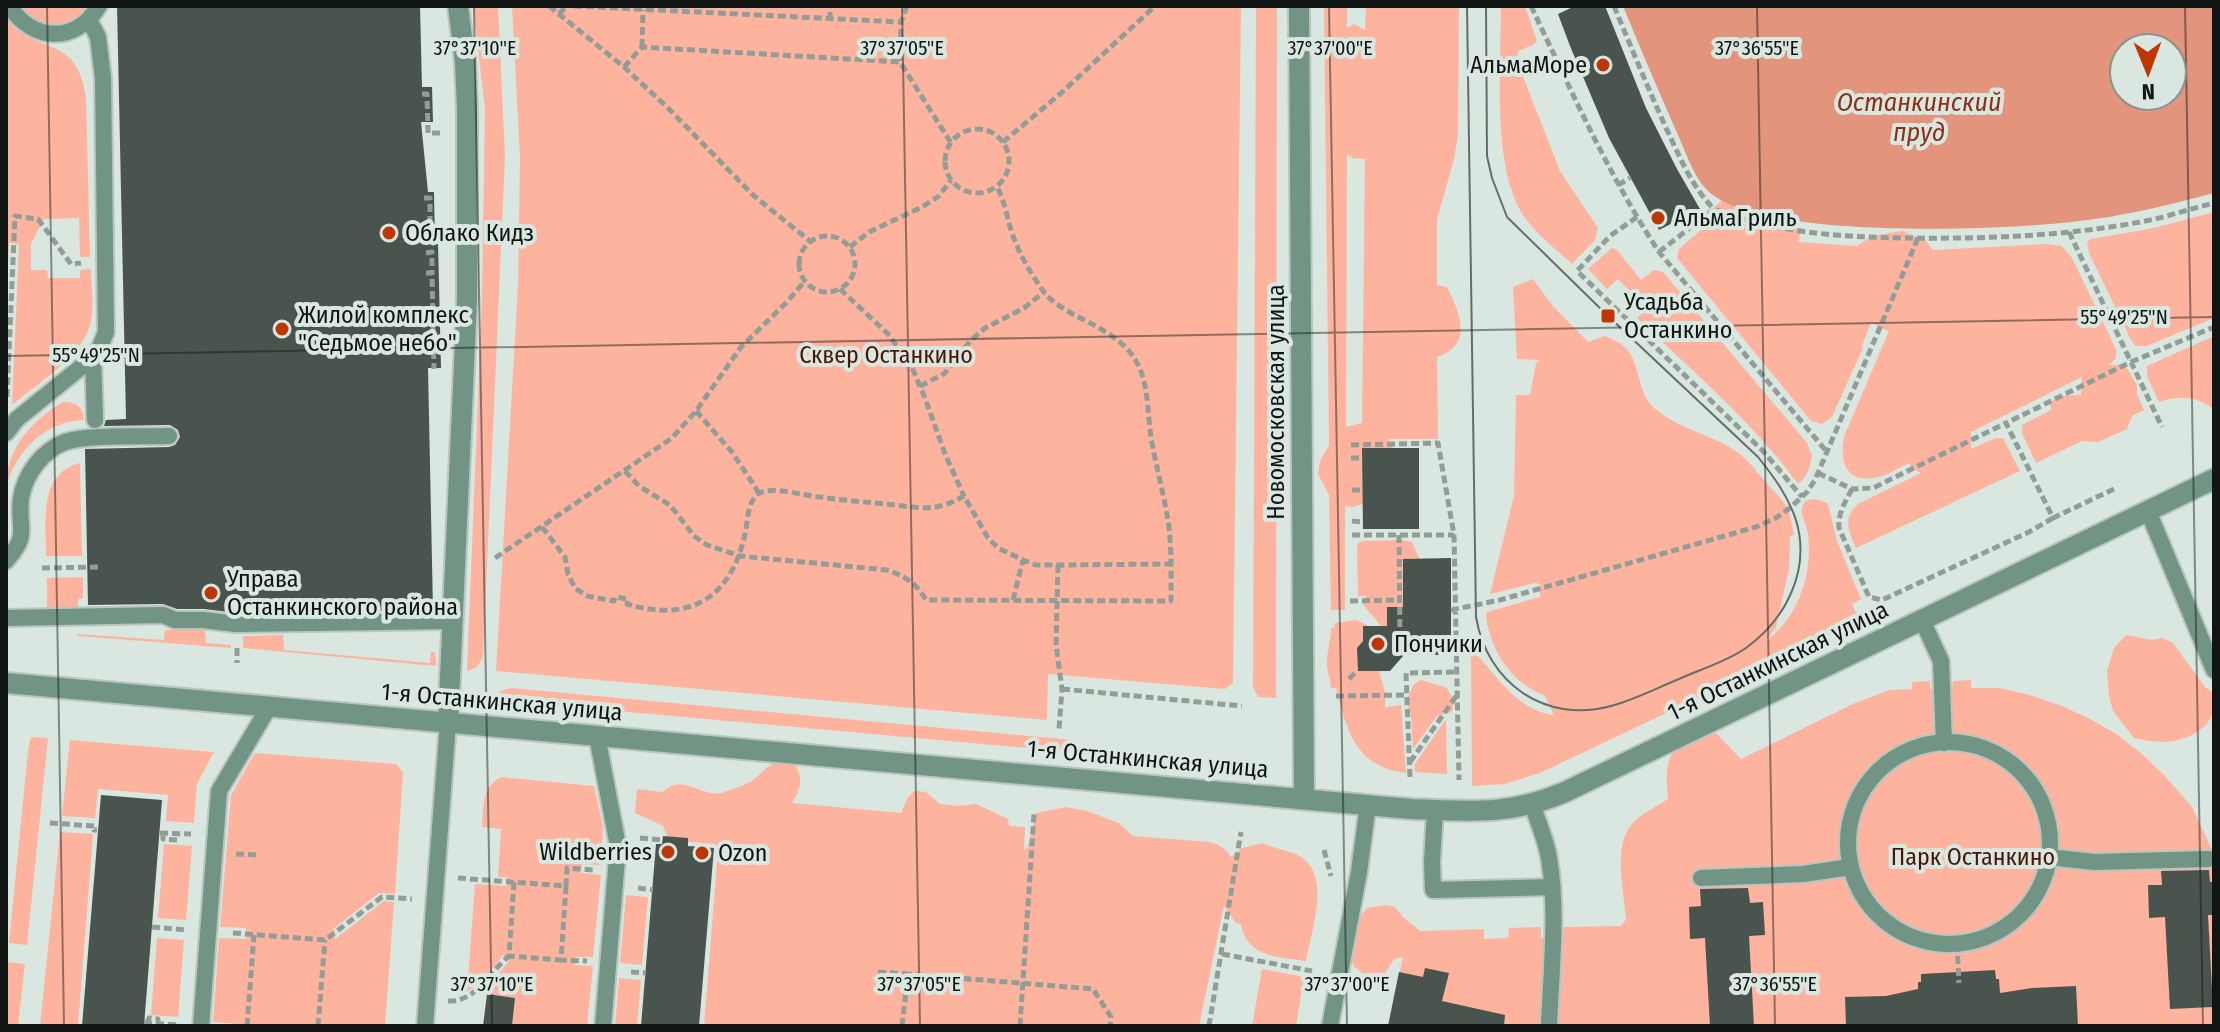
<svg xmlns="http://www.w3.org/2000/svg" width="2220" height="1032" viewBox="0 0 2220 1032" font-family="'Fira Sans Condensed',sans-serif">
<rect width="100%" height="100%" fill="#d9e7e0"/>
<path fill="#feb39e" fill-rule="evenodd" d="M20,6H88C71,29 37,31 20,6Z
M473,6H498L505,157L483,657L477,667L467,671L482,299L485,109Z
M512,6H1241L1233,683L1225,689L1048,674L1047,720L496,671L518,285L520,157Z
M1256,6H1277L1276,698L1258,697L1253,687Z
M1324,6H1363L1347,7V28L1354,24L1365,30L1366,6H1459L1458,135L1454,159L1437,220V285L1447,287C1455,303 1469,331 1454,347C1450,352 1442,355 1437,357L1438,439H1389L1394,451L1368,502L1354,507L1345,506V610H1331L1329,495L1318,474L1320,461L1329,445ZM1347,154L1353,158L1365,159L1362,423L1346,427Z
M1501,6H1525L1537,41L1533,45L1518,51L1517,61L1560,171L1598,228L1595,240L1572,264C1554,248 1532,231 1520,210C1492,158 1501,65 1501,6Z
M6,17C34,57 77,31 86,98L90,257H80L79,218L44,219L31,244V270H47L48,278H80V270L91,269C91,287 95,308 90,325C82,356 36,385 12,405L19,244L9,243L6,305Z
M1729,195L1795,221L1800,232L1799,242L1857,246L1872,236L1903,231L1926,241L1933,250L2047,244L2062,246L2072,258L2116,349V358L2108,365H2125L2137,385V394L2144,410L2132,416L2127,429L2098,442L2082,441L2036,463L2022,433V425L2051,410L2050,403L2058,396L2081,395L2082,377L1971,432V449L1996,438H2003L2020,471L1856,548C1848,530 1842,516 1860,503L1921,473L1912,468L1909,463C1897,469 1885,477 1873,478C1843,483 1839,456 1845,434L1889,331L1871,323L1862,346L1863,348L1832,417L1822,424L1811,421L1677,258L1679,249L1701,230L1702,217Z
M2214,212V318L2147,346H2136L2131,340L2089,253L2087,242L2091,239L2154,228Z
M1612,248L1617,250L1641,280L1654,270L1663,272L1807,443L1812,456C1810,466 1807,478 1798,484C1753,422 1692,371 1637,318L1647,309L1618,279L1607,289L1588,269Z
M1533,279L1552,305L1588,342L1605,336C1610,338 1616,341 1621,344C1642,358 1635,391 1654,408C1673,424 1698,432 1720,442C1749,456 1754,470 1774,491C1780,497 1785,503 1789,511C1791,518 1792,527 1794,535L1790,536L1789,569L1776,627L1766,641C1799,617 1813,573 1808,534C1807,526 1801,517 1802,509C1804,495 1820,499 1828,504L1837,541L1861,599L1852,604L1860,621L1540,773L1505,784L1472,786L1471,655H1476L1481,659C1500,682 1521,711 1554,715L1545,696C1511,682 1491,652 1486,616L1487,612L1540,597V584L1535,583L1490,594L1514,496L1516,395H1530L1536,364L1539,360L1517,359L1513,287Z
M2214,336V410C2198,396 2179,395 2159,402L2147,376V366Z
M63,402C77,402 83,407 84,420C45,421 16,451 6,487C6,449 31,421 63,402Z
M80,463L82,556H46C46,523 38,473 80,463Z
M1401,540L1412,542L1418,556L1431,573L1391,638C1382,625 1372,617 1363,604L1366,596H1358L1357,548L1358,543L1363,541Z
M83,577V598L78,599V610L47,609V578Z
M1356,620L1367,625L1385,693V707L1401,705L1406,773C1357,767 1347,733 1337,691L1336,688H1331C1331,679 1326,671 1327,662C1327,650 1331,640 1331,628H1334L1335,623Z
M205,629L206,643L231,645V648L78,636L77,634L164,640L165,630Z
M283,635L284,650L430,663L431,652H435L436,666L243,648V636Z
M2126,635L2152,640L2162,638L2173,643L2205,687C2212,691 2214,694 2214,702C2215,723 2197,735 2178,740C2164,744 2148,741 2134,738L2113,711L2109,696L2107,671L2114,648Z
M1421,680L1447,688L1454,701L1452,712L1437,716L1413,749L1411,715L1406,701L1414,684Z
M1971,680V688H2000L2030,695L2062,706L2092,720L2118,735L2143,755L2163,774L2192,807L2214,854V1026H1388L1403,957L1394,959L1384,975L1367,976L1354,967L1349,953L1350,929L1367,908L1386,905L1395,907L1404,918L1420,931L1484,929V939L1508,938L1509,928L1541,927V938L1563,937L1564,927L1621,926L1626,919C1624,893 1613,847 1631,825C1640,814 1656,807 1668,799C1663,756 1671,739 1716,733L1741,759L1855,703L1890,690L1912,689V682L1930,681V689H1952L1953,681Z
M511,688L1073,740L1072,752L496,700L500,691Z
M1446,719L1447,774L1415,772V764Z
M31,737L48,738L27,945L9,943L28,751Z
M70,740L214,752L197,784L194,823L166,821L168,795L98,789L95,818L62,816Z
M255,753L396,764L403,772L395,894L379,893L332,930H335V939L384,901L394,902L385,1026H239V1024L213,1022L219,938L246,939V928L220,927L231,795Z
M794,762C804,780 801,788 792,803L901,813L908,797L915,791L926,792L940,804L958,806L976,804L1008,819L1009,826L1025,827L1024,851L1028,846L1036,813L1066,807L1087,811L1119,823L1133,836L1209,842C1220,845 1225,848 1231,857L1242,848L1263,843C1276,850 1292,850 1304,859C1330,879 1311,934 1306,961C1279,957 1247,958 1241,924L1236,923L1224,906L1199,1026H704L718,850L715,844L688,842V839L668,837L663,826L635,813L637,789L663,792C683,772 700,797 721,793C730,790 742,786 750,782C759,777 766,766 775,763C780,762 788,763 794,762Z
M501,777L594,786L603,827L601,865L582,864L581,873L601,875L593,957H576L575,965L593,966L587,1026H512L515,998L478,993L490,984L509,961L503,955L485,979L467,992L475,884L507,886V877H498L501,829L482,827C484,808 481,787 501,777Z
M60,832L93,834L78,1026H40Z
M164,844L192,846L186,920L158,918Z
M626,895L648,897L642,965L620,963Z
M157,938L184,940L178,1017L151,1015Z
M7,962L25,964L18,1026H6Z
M1262,969L1304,977L1296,1026H1252Z
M619,978L641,980L637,1026H615Z"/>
<path fill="#e3947d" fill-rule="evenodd" d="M1623,6H2214V193C2166,206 2120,217 2071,222C2000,230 1754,241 1706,189C1693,175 1686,153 1678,135C1659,92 1641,50 1623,6ZM2124,48H2172V96H2124Z"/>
<path fill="#49544f" d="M117,6H420L422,87H432L433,122H421L428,192H434L435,243L438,242L441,368H428L433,610L237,613L204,609H177L163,604L88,605L85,449L169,447L175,445L180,437L178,430L170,425L104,426L106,420L126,419Z
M1575,6H1605L1646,108L1677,169L1700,209L1659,230L1609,138L1570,46L1558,14Z
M1362,448H1419V529H1363Z
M1451,558V655H1404L1390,671H1358L1357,648L1363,641V626H1387V607H1403V559Z
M101,795L162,800L144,1026H82Z
M663,836L688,838V846L714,848L699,1026H641L656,844H662Z
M2209,870L2210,882H2214V915H2208L2213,1007L2170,1009L2165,917L2149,918L2148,885H2162L2161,871Z
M1748,888L1750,903L1763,902L1765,935L1749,936L1754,1026H1710L1705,938L1690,939L1689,907L1701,906L1700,889Z
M1425,968L1449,973L1442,1001L1505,1015L1504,1026H1388L1399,972L1423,977Z
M1995,970L1996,979H1999L2000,993L2032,988L2076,986L2078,1026H1846L1845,997L1886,996L1918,989V982H1921V974Z
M487,994L515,998L512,1026H483Z"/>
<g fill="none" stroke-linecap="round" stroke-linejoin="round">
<defs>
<path id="service" d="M9,6C34,42 75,44 99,6
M93,356L95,420
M6,433L17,419L91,359L100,347L106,332L103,78L98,37L89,20
M2148,511L2214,670
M6,561C31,533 17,529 21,498C25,474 42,451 65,442C87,434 143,437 169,436
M6,618L163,615L175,620H203L236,624L453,621
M1922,620L1941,661L1944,743
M597,736L618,846L603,1026
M1848 843a101 101 0 1 1 202 0a101 101 0 1 1-202 0Z
M1532,804C1538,822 1546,840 1549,858C1558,910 1551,973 1549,1026
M1435,810L1432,862L1433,890L1552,887
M2049,857L2094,862L2208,859
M1701,878L1803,874L1851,867
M201,1026L219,791L269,707
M425,1026L448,723
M1330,1026L1359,872L1368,804"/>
<path id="minor" d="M448,723L467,298V109L465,62L458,6"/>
<path id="tertiary" d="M1299,6L1304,798
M6,683L1411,809C1470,811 1509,816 1565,792L2214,479"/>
</defs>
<use href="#service" stroke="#b9c5bf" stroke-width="20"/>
<use href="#minor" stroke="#b9c5bf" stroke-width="24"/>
<use href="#tertiary" stroke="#b9c5bf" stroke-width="24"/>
<path stroke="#929d97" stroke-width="5" stroke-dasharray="8 4" stroke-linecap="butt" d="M549,6L624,67L669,109L753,195L811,242
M574,6L901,22
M907,6L901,22L900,62L951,143
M1531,6C1571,90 1608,174 1659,252L1827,452
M1614,6C1631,47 1648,88 1666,128C1680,157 1691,186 1714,209
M559,14L567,6
M830,20V6
M642,47L643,10
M624,67L642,47L900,62
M1561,69L1576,63
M422,94H427L428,133H440
M945 161a32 32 0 1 1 64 0a32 32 0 1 1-64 0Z
M1003,142L1060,94L1155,6
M1618,185L1630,178
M424,198H430V229H441
M1637,217L1610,236L1577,271L1763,451L1802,497
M2069,232L2131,362L2214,327
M799 264a28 28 0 1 1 56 0a28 28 0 1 1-56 0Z
M850,247L869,232L922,207L939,196L951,180
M1659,252L1714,209C1778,233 1838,237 1906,238C1989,239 2074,236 2155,219C2175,214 2194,208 2214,203
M426,253L432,252V273
M426,273H432L434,369
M840,289L888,334L911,365L925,398L945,454L964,496
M920,386L944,374L971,340L985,328L1024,308L1044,292
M7,397L15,216L38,219L71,264L81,263
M696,411L732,452L759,493
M1351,445L1438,443L1454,535L1459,780
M1351,458H1362
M625,471L639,486L670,505L694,536L707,545L740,556L887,570C905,576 916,583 926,600L1171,601C1171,574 1172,547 1168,521C1164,495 1157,470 1152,443C1146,411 1151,377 1129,351C1106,324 1061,315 1044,292C1031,274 1019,254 1012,233C1007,218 1005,202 997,187
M1818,473L1852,489L1873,488L2006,423
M1852,489C1845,502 1838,513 1839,528L1869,597L1882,600L2029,532L2053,518
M2114,489L2053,518L2006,423L2131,362L2162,427
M1352,490H1362
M1352,521L1363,522
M542,527L565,557L568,574L575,588L587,596L614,601L615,597L628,599L627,604C690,623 731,598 745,534C748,522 747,502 758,494C770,485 805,496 819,497C841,500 864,502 887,504C903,506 920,509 936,507C946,505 955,501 964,496L988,538L998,548L1023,560L1036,565H1058L1170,564
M1352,535H1454
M1399,535L1400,644
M495,558L672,438L696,411L741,347L785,304L805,281
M1058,565L1056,645L1062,689L1059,729
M42,568L98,567
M1013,600L1023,560
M1350,601L1399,600
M1451,610L1500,600L1756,527L1776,518L1791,507L1807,492L1815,480L1918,238
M237,648V663
M1349,679L1356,672
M1062,689L1242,706
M1336,696L1406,695
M1410,762L1457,695
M1410,777L1406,673L1457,672
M50,823L94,826V830H97
M160,833L191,834
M163,833V839L177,840L178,833
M640,838L663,840
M1324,850L1331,876
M236,854L259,855
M458,878L566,886L567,868L594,870
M514,882L509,956L561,960
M566,886L561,960L587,961
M638,888L653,890
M152,927L187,930
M233,933L325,940L382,897L412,899
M1957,944L1959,983
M1222,954L1312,971
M631,972L646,973
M878,972L908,974
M448,1001C477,1002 490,971 509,956
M144,1023L180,1025
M147,1023L149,1018L158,1019V1023
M247,1026L254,935
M318,1026L325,940
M902,1026L908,974L1093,989L1111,1017L1110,1026
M1020,1026L1034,814
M1209,1026L1241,832"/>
<use href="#service" stroke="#719484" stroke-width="16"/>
<use href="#minor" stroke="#719484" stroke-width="20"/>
<use href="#tertiary" stroke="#719484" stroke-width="20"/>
<path stroke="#646d69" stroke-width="2" d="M1467,6L1476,617C1487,683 1545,724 1611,706C1634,700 1657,688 1679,679C1701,669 1726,662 1746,648C1786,619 1811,570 1796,520C1788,496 1774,477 1758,457L1608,316L1507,217L1492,178L1487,156L1486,6"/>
</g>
<path fill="none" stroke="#101513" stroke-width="2" stroke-opacity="0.45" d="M47,6L64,1026M474,6L492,1026M902,6L920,1026M1329,6L1347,1026M1757,6L1775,1026M2185,6L2203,1026M6,356L2214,317"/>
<g fill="#be3603" stroke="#d9e7e0" stroke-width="3">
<circle cx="1603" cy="65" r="8"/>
<circle cx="1658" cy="218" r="8"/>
<circle cx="389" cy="233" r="8"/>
<rect x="1600" y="308" width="16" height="16" rx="4"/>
<circle cx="282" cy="329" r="8"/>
<circle cx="211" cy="593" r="8"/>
<circle cx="1378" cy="644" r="8"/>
<circle cx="668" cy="852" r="8"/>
<circle cx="702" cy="853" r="8"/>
</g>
<g text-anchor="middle" stroke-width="8" stroke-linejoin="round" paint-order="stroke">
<g font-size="24" fill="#101513" stroke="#d9e7e0" text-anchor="start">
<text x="1587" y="73" text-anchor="end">АльмаМоре</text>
<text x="1674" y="226">АльмаГриль</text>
<text x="405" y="241">Облако Кидз</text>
<text x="1624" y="310">Усадьба<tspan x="1624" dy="28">Останкино</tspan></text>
<text x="298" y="323">Жилой комплекс<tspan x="298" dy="28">"Седьмое небо"</tspan></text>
<text x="227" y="587">Управа<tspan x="227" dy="28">Останкинского района</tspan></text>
<text x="1394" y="652">Пончики</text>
<text x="652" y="860" text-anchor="end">Wildberries</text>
<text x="718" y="861">Ozon</text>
</g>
<g font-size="24" fill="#481709" stroke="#d9e7e0">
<text x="886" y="363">Сквер Останкино</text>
<text x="1973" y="865">Парк Останкино</text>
</g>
<g font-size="24" fill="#101513" stroke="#d9e7e0">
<text transform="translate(1276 402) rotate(-90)" y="8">Новомосковская улица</text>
<text transform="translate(1778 661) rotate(-26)" y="8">1-я Останкинская улица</text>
<text transform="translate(502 702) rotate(5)" y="8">1-я Останкинская улица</text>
<text transform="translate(1148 759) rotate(5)" y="8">1-я Останкинская улица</text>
</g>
<g font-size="26" font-style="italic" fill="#8d3015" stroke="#d9e7e0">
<text x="1919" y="111">Останкинский<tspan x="1919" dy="30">пруд</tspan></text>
</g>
</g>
<g font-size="20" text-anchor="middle" fill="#101513" stroke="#d9e7e0" stroke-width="8" stroke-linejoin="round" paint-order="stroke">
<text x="475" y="55">37°37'10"E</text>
<text x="902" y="55">37°37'05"E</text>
<text x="1330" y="55">37°37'00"E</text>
<text x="1757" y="55">37°36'55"E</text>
<text x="2124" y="324">55°49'25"N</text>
<text x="96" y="362">55°49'25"N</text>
<text x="492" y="991">37°37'10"E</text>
<text x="919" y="991">37°37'05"E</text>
<text x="1347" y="991">37°37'00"E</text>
<text x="1775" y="991">37°36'55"E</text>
</g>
<rect width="2220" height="1032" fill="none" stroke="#101513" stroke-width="16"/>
<g transform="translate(2148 72) rotate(179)"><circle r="38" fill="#d9e7e0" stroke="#89938e" stroke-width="2"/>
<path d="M0-6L14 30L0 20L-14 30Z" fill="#be3603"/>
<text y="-12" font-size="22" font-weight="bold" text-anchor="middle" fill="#101513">N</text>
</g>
</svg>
